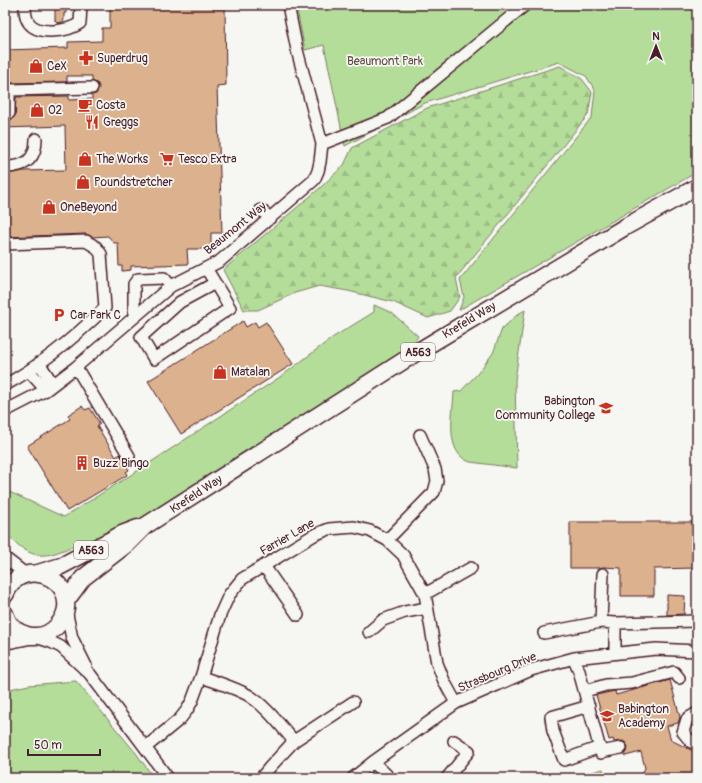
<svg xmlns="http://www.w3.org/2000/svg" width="702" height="783" viewBox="0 0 702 783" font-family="Pangolin,sans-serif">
<defs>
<pattern id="forest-firs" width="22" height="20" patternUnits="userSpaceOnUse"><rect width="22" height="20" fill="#b4dd9a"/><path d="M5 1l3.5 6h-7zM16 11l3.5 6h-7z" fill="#9cbd85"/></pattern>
</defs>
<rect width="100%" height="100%" fill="#f6f6f2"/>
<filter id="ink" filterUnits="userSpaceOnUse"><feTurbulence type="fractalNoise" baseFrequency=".025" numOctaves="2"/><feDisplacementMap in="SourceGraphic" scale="8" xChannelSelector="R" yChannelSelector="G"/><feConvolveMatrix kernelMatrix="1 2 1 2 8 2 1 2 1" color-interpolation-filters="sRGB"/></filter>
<g filter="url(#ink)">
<path fill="#b4dd9a" stroke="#7f7e62" d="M296,5H697V172L459,310L464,297L460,280L592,117L595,90L586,76L559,62L425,103L345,146L324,45L305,50Z
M374,305L392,313L418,336L415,341L418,346L176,499L128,526L82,549L80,543C44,559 33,563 5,532V490L64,517L142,468L283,375L332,338L374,312Z
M525,310L515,380L517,468L470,462C444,453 453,414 454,392L461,391L478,373L493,353L502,329L518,314Z
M76,681L136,753L154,778H5V690L29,685Z
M603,769L606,778H572Z"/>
<path fill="url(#forest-firs)" stroke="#7f7e62" d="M560,66L582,79L592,92L588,115L456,278L460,297L450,311L428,318L393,302L348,291L319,286L295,293L258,310H244L223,270L320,188L344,165L352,148L427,108Z"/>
<path fill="#dcb18d" stroke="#4a1f2b" d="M55,5H66V13H64V19L63,22L57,23L55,21Z
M110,5H225L226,85L217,86L222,233H211V249H187L188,264L131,266V270L122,271V266H119L118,243H114L108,236L93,237L86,234L5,237V174L23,171L66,170L65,126L5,128V120L12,119L15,116L16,97L69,96V100L92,99V95L96,94L99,88L98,84L92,81V76H67V82L9,83L5,84V50L68,48V42L102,41V28H110Z
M243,321L246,327L255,322L258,327L266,322L293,364L181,434L148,381Z
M82,406L85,410L90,408L100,424L97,426L116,457L120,454L129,470L126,472L127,475L67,511L27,446L70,419L68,415Z
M570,522H697V568L654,569V596H621V568L603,567L599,568H570Z
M667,595L685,596L684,614L667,615Z
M670,680L680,717L678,723L667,726L671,740L697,753V778H640L645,768L641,752L625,756L624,754L627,751L628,747L626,743L623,741L614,742L613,739L609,740L596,695L615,691L616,695Z"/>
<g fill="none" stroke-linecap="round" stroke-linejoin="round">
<defs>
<path id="minor" d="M25,5C25,11 25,18 29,23C39,36 69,31 80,23L81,5
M5,113H9V90L92,88
M322,144L388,118L525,5
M5,167C25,167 36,160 36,139
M261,210L270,218
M5,244L86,241L96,247L101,254L105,308C75,337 42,365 5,385
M206,268L230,308L154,359L141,337L180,302L215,283
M134,317V284L138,279L164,278L171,286
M39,363L53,384
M76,367L129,456
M29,371L46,390
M5,411L46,390L76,367L171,286L220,261L314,180L318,171L320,162L322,144L297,50L288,5
M387,540L434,492L437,481L435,469L420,435
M5,558L23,572L32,574
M264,566L298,615
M603,574L601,622L615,623V653
M425,594L471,568
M66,610L72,638L86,666
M615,623L697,621
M369,632L383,620L405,612L427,608
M544,633L601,622
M36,637L51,642L61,647L90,674L168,778
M574,658L579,671L601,753
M201,677C217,682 233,687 248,695C266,706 280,725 294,741L353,702
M585,691L606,685L632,683L674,672L679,678
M589,706L551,717L553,731L564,760L600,747
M697,713L687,719L683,732L691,742H697
M146,747L180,719L187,710L192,701L201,677L220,615L229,595L242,579L314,535L329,529L354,527L370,531L387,540L403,555L425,594L437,663L444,681L456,703
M601,752L621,748
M373,762L390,778
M261,778L270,767L294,741
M353,778L373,762L456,703L531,670L574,658L656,649L697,651
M447,778L469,751L454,741"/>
<path id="highway" d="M38,573L61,566L122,534L138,528
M5,595C8,589 11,582 18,578C39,565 69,582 66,608C65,615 62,620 58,625C42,644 12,637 5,614
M66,601L83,578L127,544L145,526L422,349L625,227L697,187
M5,641L29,636"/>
</defs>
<use href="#minor" stroke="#4a1f2b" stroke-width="14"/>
<use href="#highway" stroke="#4a1f2b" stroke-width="19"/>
<use href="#minor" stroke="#f6f6f2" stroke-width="11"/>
<use href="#highway" stroke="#f6f6f2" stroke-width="16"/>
</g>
</g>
<defs>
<symbol id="pharmacy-bare" viewBox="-9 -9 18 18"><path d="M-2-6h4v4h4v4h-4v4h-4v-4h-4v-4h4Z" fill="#c8321e" stroke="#f6f6f2" stroke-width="2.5" paint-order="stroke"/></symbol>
<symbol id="shop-bare" viewBox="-9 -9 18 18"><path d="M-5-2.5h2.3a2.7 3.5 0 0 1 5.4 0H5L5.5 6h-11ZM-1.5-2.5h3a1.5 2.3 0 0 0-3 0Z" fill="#c8321e" stroke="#f6f6f2" stroke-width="2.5" paint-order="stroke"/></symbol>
<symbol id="cafe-bare" viewBox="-9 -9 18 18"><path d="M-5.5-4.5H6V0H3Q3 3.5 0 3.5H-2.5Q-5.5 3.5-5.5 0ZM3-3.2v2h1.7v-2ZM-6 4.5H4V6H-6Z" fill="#c8321e" stroke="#f6f6f2" stroke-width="2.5" paint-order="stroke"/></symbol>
<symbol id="restaurant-bare" viewBox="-9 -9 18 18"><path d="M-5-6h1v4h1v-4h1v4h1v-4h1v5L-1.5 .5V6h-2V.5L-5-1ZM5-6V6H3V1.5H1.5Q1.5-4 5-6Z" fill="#c8321e" stroke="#f6f6f2" stroke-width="2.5" paint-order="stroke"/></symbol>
<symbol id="supermarket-bare" viewBox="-9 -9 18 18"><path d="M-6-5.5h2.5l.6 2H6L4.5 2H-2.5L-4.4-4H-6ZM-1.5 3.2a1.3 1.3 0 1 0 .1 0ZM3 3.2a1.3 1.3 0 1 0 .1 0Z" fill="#c8321e" stroke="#f6f6f2" stroke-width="2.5" paint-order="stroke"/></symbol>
<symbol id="parking-bare" viewBox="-9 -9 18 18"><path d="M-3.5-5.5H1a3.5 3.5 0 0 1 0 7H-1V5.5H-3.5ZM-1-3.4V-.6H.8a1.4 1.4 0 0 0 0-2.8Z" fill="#c8321e" stroke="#f6f6f2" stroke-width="2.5" paint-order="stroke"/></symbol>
<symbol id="school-bare" viewBox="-9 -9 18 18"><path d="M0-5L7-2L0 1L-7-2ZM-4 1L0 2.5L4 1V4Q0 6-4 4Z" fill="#c8321e" stroke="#f6f6f2" stroke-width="2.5" paint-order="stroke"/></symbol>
<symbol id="building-bare" viewBox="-9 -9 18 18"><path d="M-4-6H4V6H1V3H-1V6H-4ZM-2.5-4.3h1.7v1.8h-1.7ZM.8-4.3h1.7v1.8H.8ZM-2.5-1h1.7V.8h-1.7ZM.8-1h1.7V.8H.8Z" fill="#c8321e" stroke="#f6f6f2" stroke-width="2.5" paint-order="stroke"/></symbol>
</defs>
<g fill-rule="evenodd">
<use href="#pharmacy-bare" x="76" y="48" width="20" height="20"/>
<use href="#shop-bare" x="26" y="56" width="20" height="20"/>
<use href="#cafe-bare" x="75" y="95" width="20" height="20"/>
<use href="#shop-bare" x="27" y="100" width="20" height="20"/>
<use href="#restaurant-bare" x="82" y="112" width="20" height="20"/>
<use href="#shop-bare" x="75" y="149" width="20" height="20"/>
<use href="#supermarket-bare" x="157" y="149" width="20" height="20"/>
<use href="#shop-bare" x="73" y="172" width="20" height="20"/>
<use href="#shop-bare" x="39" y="197" width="20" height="20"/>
<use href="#parking-bare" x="49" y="305" width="20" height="20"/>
<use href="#shop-bare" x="210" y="362" width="20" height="20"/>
<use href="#school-bare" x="596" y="398" width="20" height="20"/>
<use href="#building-bare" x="72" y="453" width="20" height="20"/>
<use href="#school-bare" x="597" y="706" width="20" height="20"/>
</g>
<g text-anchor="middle" stroke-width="3.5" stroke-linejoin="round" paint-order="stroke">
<g fill="#f6f6f2" stroke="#7e6067" stroke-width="1">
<rect x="401" y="343" width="34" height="18" rx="3"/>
<rect x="74" y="541" width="34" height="18" rx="3"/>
</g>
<g font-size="11" font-weight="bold" fill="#4a1f2b">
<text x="418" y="356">A563</text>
<text x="91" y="554">A563</text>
</g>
<g font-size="12" fill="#4a1f2b" stroke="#f6f6f2" text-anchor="start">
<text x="97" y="62">Superdrug</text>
<text x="47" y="70">CeX</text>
<text x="96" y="109">Costa</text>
<text x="48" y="114">O2</text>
<text x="103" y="126">Greggs</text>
<text x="96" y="163">The Works</text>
<text x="178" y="163">Tesco Extra</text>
<text x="94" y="186">Poundstretcher</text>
<text x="60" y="211">OneBeyond</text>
<text x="70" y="319">Car Park C</text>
<text x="231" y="376">Matalan</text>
<text x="595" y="405" text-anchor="end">Babington<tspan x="595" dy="14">Community College</tspan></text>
<text x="93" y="467">Buzz Bingo</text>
<text x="618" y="713">Babington<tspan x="618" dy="14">Academy</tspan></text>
</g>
<g font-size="12" fill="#644e47" stroke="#f6f6f2">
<text x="385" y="65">Beaumont Park</text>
</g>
<g font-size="12" fill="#4a1f2b" stroke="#f6f6f2">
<text transform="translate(235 228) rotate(-39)" y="4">Beaumont Way</text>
<text transform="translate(469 320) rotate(-31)" y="4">Krefeld Way</text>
<text transform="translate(196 494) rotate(-33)" y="4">Krefeld Way</text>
<text transform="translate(287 537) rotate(-30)" y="4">Farrier Lane</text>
<text transform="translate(497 672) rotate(-23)" y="4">Strasbourg Drive</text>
</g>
</g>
<rect width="702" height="783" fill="none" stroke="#f6f6f2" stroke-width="20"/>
<rect x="10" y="10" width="682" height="763" fill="none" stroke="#4a1f2b" stroke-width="1.5" filter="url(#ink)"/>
<g transform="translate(656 46)" stroke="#f6f6f2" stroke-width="3" paint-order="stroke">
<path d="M0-3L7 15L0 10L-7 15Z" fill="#4a1f2b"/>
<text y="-6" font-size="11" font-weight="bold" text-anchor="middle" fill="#4a1f2b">N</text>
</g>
<path d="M28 749v6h72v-6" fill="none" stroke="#4a1f2b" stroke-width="2"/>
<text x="34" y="749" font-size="12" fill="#4a1f2b" stroke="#f6f6f2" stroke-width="3" paint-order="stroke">50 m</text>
</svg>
